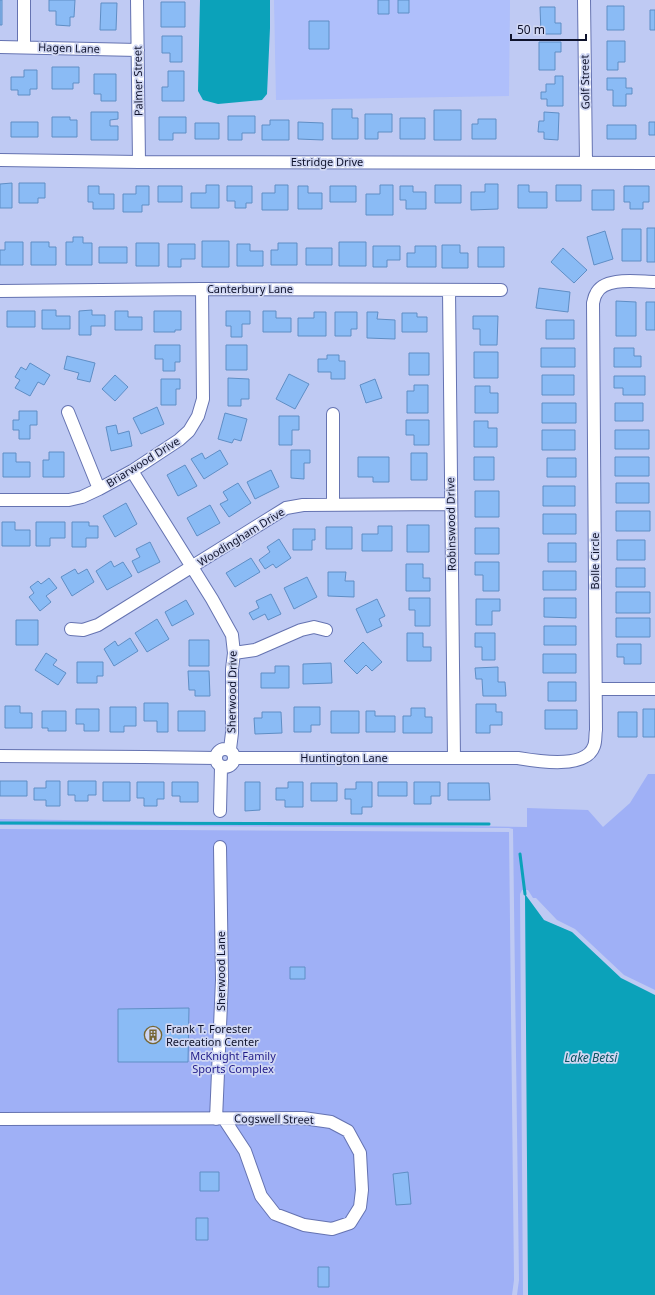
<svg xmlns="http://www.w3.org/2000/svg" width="655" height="1295" viewBox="0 0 655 1295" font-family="'Noto Sans',sans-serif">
<rect width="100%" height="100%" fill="#bfcaf3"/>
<path fill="#afbffb" d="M274,0H510L509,96L276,100Z"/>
<path fill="#9fb0f6" d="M648,774H655V990L624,975L575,929L557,920L536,898H533L528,890H522L520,894L523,1295H517L519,1280L513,829L509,828L0,825V819L527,827V808L588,810L603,827L630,803Z
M0,829L509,832L514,1280L512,1295H0Z"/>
<path fill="#0ba2ba" d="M200,0H270V28L267,94L262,100L218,104L203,100L198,91Z
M525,894L544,920L572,932L621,978L655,995V1295H528Z"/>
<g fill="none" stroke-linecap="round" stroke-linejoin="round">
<path stroke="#0ba2ba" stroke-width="3" d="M0,823L489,824
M520,854L525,894"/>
</g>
<path fill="#8abbf5" stroke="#5f8ec5" d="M0,0H2V25H0Z
M49,0H75L74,17H70V26L56,25V11H49Z
M378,0H389V14H378Z
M398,0H409V13H398Z
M161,2H185V27H161Z
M101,3H117L116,30H100Z
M607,6H624V30H607Z
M540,7H555V23H561V34H541Z
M650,10H655V30H650Z
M309,21H329V49H309Z
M162,36H182V62H170V53H162Z
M607,41H625V62H618V70H607Z
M539,42H561V52H555V70H539Z
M52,67H79V83H73V89H52Z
M24,70H37V89H30V95H18V90H11V77H24Z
M168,71H184V101H162V87H168Z
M94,74H116V101H101V94H94Z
M555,76H563V106H547V99H541V92H546V84H555Z
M607,78H626V88H632V94H626V106H613V90H607Z
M332,109H352V118H358V139H332Z
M434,110H461V140H434Z
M91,112H118V119L110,120V126H118V140H91Z
M544,112L559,113L558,140L544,139V132H538L539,121H544Z
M365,114H392V132H378V139H365Z
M228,116H255V133H242V140H228Z
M52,117H70V120H77V137H52Z
M159,117H186V133H173V140H159Z
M400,118H425V139H400Z
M478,119H496V139H472V124H478Z
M270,120H289V140H262V125H270Z
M11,122H38V137H11Z
M298,122L323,123V140L298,139Z
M649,122H655V135H649Z
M195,123H219V139H195Z
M607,125H636V139H607Z
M12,183V208H0V184Z
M19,183H45V198H38V203H19Z
M485,184H498V209L471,210V192H485Z
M206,185H219V208H191V193H206Z
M275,185H288V210H262V193H275Z
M380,185H393V215H366V194H380Z
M435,185H461V203H435Z
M518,185H529V192H547V208H518Z
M556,185H581V201H556Z
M88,186H99V194H114V209H93V202H88Z
M136,186H149V205H142V212H123V194H136Z
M158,186H182V202H158Z
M227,186H252V203H246V208H235V201H227Z
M298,186H308V193H322V209H298Z
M330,186H356V202H330Z
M400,186H413V192H426V209H406V200H400Z
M624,186H649V202H643V209H630V202H624Z
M592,190H614V210H592Z
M647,228H655V262H647Z
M622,229H641V261H622Z
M605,231L613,259L594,265L587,237Z
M73,237H83V243H92V265H66V242H73Z
M202,241H229V267H202Z
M5,242H23V265H0V250H5Z
M31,242H49V247H56V265H31Z
M339,242H366V266H339Z
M136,243H159V266H136Z
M278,243H297V265H271V250H278Z
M168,244H195V259H181V267H168Z
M237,244H250V251H263V266H237Z
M442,245H460V253H468V268H442Z
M373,246H400V260H387V267H373Z
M415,246H436V267H407V253H415Z
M99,247H127V263H99Z
M478,247H504V267H478Z
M306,248H332V265H306Z
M563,248L587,270L574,283L551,262Z
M539,288L570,292L568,312L536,308Z
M616,301L636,302V336H616Z
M646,302H655V330H646Z
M42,310H56V316H70V329H42Z
M92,310V315H105V326H91V335H79V311Z
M7,311H35V327H7Z
M115,311H128V317H142V330H115Z
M154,311H181V330H175V332H154Z
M226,311H250V324H242V337H231V326H226Z
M263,311H276V318H291V332H263Z
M314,312H326V336H298V318H314Z
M335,312H357V329H351V336H335Z
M367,312H378L377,319L395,320V339L367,338Z
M402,313H417V317H427V332H402Z
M473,316H498L497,345H480V329H473Z
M546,320H574V339H546Z
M155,345H180V362H175V371H163V359H155Z
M226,345H247V370H226Z
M541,348H575V367H541Z
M614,348H634V356H641V367H614Z
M474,352H498V378H474Z
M409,353H429V375H409Z
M327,355H339V361H345V379H331V372H318V359H327Z
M67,356L95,363L90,382L77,379L79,373L64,369Z
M30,363L50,375L44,385L38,382L30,396L15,388L20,380L15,377L21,367L26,370Z
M289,374L309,384L295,409L276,399Z
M115,375L128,387L115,401L102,389Z
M542,375H574V395H542Z
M614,376H645V395H623V388H614Z
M228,378L249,379V399H241V406H228Z
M161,379H180V389H176V405H161Z
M375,379L382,398L366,403L360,385Z
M414,385H428V413H407V391H414Z
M475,386H490V393H498V413H475Z
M542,403H576V423H542Z
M615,403H643V421H615Z
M157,407L164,424L141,434L133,418Z
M19,411H37V425H30V439H19V430H13V420H19Z
M225,413L247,419L241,441L234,439L232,443L218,439Z
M279,416H299V430H292V445H279Z
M406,420H429V445H414V435H406Z
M474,421H488V428H497V447H474Z
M116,425L118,434L129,431L132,446L111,451L106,427Z
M542,430H575V450H542Z
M615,430H649V449H615Z
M220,450L228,464L204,479L191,459L202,453L205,459Z
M291,450H310V463H304V479L291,478Z
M49,452H64V477H43V460H49Z
M3,453H16V462H30V477H3Z
M411,453H427V480H411Z
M358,457H389V482H373V477H358Z
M474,457H494V480H474Z
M615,457H649V476H615Z
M547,458H576V477H547Z
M185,465L197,486L178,496L167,475Z
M271,470L279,487L255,499L247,482Z
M238,483L251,503L229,517L220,504L228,500L223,492Z
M616,483H649V503H616Z
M543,486H575V506H543Z
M475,491H499V517H475Z
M126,503L137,524L115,537L103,516Z
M210,505L220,523L197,536L187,518Z
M616,511H650V531H616Z
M543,514H576V534H543Z
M2,522H15V530H30V546H2Z
M36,522H65V538H50V546H36Z
M72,522H89V526H98V538H86V547H72Z
M407,525H429V552H407Z
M378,526H392V551H362V534H378Z
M326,527H352V549H326Z
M475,528H499V554H475Z
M293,529H315V540H312V550H293Z
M279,539L291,558L276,568L273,564L265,569L259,560L270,552L267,547Z
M617,540H645V560H617Z
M150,542L160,562L138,573L132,561L140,557L136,549Z
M548,543H576V562H548Z
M251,558L260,572L235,587L226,573Z
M111,561L114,567L123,562L132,576L107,590L96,571Z
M475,562H499V591H483V575H475Z
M406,564H423V578H430V591H406Z
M616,568H645V587H616Z
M75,569L78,574L87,569L94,582L72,596L61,577Z
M543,571H576V590H543Z
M328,572H346L345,581H354V597L328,596Z
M307,577L317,597L294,609L284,588Z
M49,578L57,588L46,596L51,602L40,611L29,597L34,593L30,587L38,581L41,584Z
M616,592H650V613H616Z
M271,594L281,614L268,620L265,614L253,620L249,613L259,608L256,601Z
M409,598H430V626H415V610H409Z
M544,598H576V618L544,617Z
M377,599L385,616L379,619L382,626L367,633L356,609Z
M476,599H500V611H492V625H476Z
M186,600L194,614L172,626L165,612Z
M616,618H650V637H616Z
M157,619L169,639L147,652L135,633Z
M16,620H38V645H16Z
M544,626H576V645H544Z
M407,633H423V647H431V661H407Z
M475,633H495V660H482V647H475Z
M130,638L138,651L114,666L104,649L115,641L118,646Z
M189,640H209V666H189Z
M363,642L382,662L372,671L366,665L357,674L344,661Z
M617,644H641V664H624V657H617Z
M46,653L57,660L53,665L66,673L58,685L35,670Z
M543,654H576V673H543Z
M77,662H103V676H97V683H77Z
M331,663L332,683L303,684V664Z
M275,666H289V688H261V673H275Z
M498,667V682H505L506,696H483L482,679H476L475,668Z
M188,671H209L210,696H195V690H189Z
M548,682H576V701H548Z
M144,703H168V732H157V721H144Z
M476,704H496V712H502V725H490V733H476Z
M5,706H20V713H32V728H5Z
M110,707H136V726H124V732H110Z
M294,707H320V725H311V732H294Z
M411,708H425V717H432V733H403V716H411Z
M76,709H99V731H84V724H76Z
M643,709H655V737H643Z
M545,710H577V729H545Z
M42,711H66V731H48V728H42Z
M178,711H205V731H178Z
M331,711H359V733H331Z
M366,711H375V716H395V732H366Z
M262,712H281L282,733L255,734L254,718H262Z
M618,712H637V737H618Z
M0,781H27V796H0Z
M46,781H60V806H46V800H34V788H46Z
M68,781H96V795H88V801H75V795H68Z
M103,782H130V801H103Z
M137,782H164V799H157V806H144V798H137Z
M172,782H198V802H180V796H172Z
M245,782H260V810L245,811Z
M288,782H303V807H285V800H276V788H288Z
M356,782H372V807H362V814H351V799H345V789H356Z
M378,782H407V796H378Z
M414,782H440V796H431V804H414Z
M311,783H337V801H311Z
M448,783H489L490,800H448Z
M290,967H305V979H290Z
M189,1008L188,1062H118V1009Z
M200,1172H219V1191H200Z
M408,1172L411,1204L396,1205L393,1174Z
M196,1218H208V1240H196Z
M318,1267H329V1287H318Z"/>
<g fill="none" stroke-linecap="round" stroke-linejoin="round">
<defs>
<path id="minor" d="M24,0V47
M137,0L139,162
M584,0L586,163
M0,47L138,50
M0,160L139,162L655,163
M449,290L454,758
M0,291L202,289L501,290
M68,412L99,489
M333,414V504
M132,471L212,599L232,635L234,653L232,669V733L230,749
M0,500H69L82,497L99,489L132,471L179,440L189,431L198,416L203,399L202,289
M71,629L83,630L98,625L286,508L303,505L451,504
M234,653L255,650L301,630L314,627L326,630
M596,689H655
M216 758a9 9 0 1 1 18 0a9 9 0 1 1-18 0Z
M0,756L144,757L216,758
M235,758H518C536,761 586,770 594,746C596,741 595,735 596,730L593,303C594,300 594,297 596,294C604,276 639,282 655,282
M220,811L221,767
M0,1119L303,1118L331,1122L348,1131L360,1153L362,1190L360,1207L350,1223L332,1229L304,1225L275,1214L261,1196L245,1151L224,1119
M216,1119L222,980L220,847"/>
</defs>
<use href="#minor" stroke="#6573b1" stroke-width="14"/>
<use href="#minor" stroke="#fff" stroke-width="12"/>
</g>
<defs>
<symbol id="building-ring" viewBox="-11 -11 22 22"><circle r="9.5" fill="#d0d7f3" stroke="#766735" stroke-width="1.5"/><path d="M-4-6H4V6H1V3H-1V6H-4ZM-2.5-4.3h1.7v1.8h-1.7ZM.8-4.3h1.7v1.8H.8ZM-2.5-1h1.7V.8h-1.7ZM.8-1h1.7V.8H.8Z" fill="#766735"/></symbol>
</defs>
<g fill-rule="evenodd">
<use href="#building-ring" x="143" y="1025" width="20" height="20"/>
</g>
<g text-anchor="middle" stroke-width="3.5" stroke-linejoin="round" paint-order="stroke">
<g font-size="11" fill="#0f132c" stroke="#d0d7f3">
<text transform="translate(69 48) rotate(2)" y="4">Hagen Lane</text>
<text transform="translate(138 81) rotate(-91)" y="4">Palmer Street</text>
<text transform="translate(585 82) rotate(-91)" y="4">Golf Street</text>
<text x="327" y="166">Estridge Drive</text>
<text x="250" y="293">Canterbury Lane</text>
<text transform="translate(143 462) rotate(-32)" y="4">Briarwood Drive</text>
<text transform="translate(451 524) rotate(-91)" y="4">Robinswood Drive</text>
<text transform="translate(241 537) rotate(-32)" y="4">Woodingham Drive</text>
<text transform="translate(595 561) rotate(-90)" y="4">Bolle Circle</text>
<text transform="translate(232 692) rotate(-89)" y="4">Sherwood Drive</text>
<text x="344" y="762">Huntington Lane</text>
<text transform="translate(221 971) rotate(-90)" y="4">Sherwood Lane</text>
<text transform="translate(274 1119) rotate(1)" y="4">Cogswell Street</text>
</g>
<g font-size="11" fill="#0f132c" stroke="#d0d7f3" text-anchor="start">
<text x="166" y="1033">Frank T. Forester<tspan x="166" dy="13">Recreation Center</tspan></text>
</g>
<g font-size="11" fill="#201b89" stroke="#d0d7f3">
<text x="233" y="1060">McKnight Family<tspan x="233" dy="13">Sports Complex</tspan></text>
</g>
<g font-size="12" font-style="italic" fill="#085360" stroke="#d0d7f3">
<text x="591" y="1062">Lake Betsi</text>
</g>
</g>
<path d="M511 34v6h75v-6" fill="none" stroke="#0f132c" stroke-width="2"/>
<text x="517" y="34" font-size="12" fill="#0f132c" stroke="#d0d7f3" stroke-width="3" paint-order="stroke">50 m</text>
</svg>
